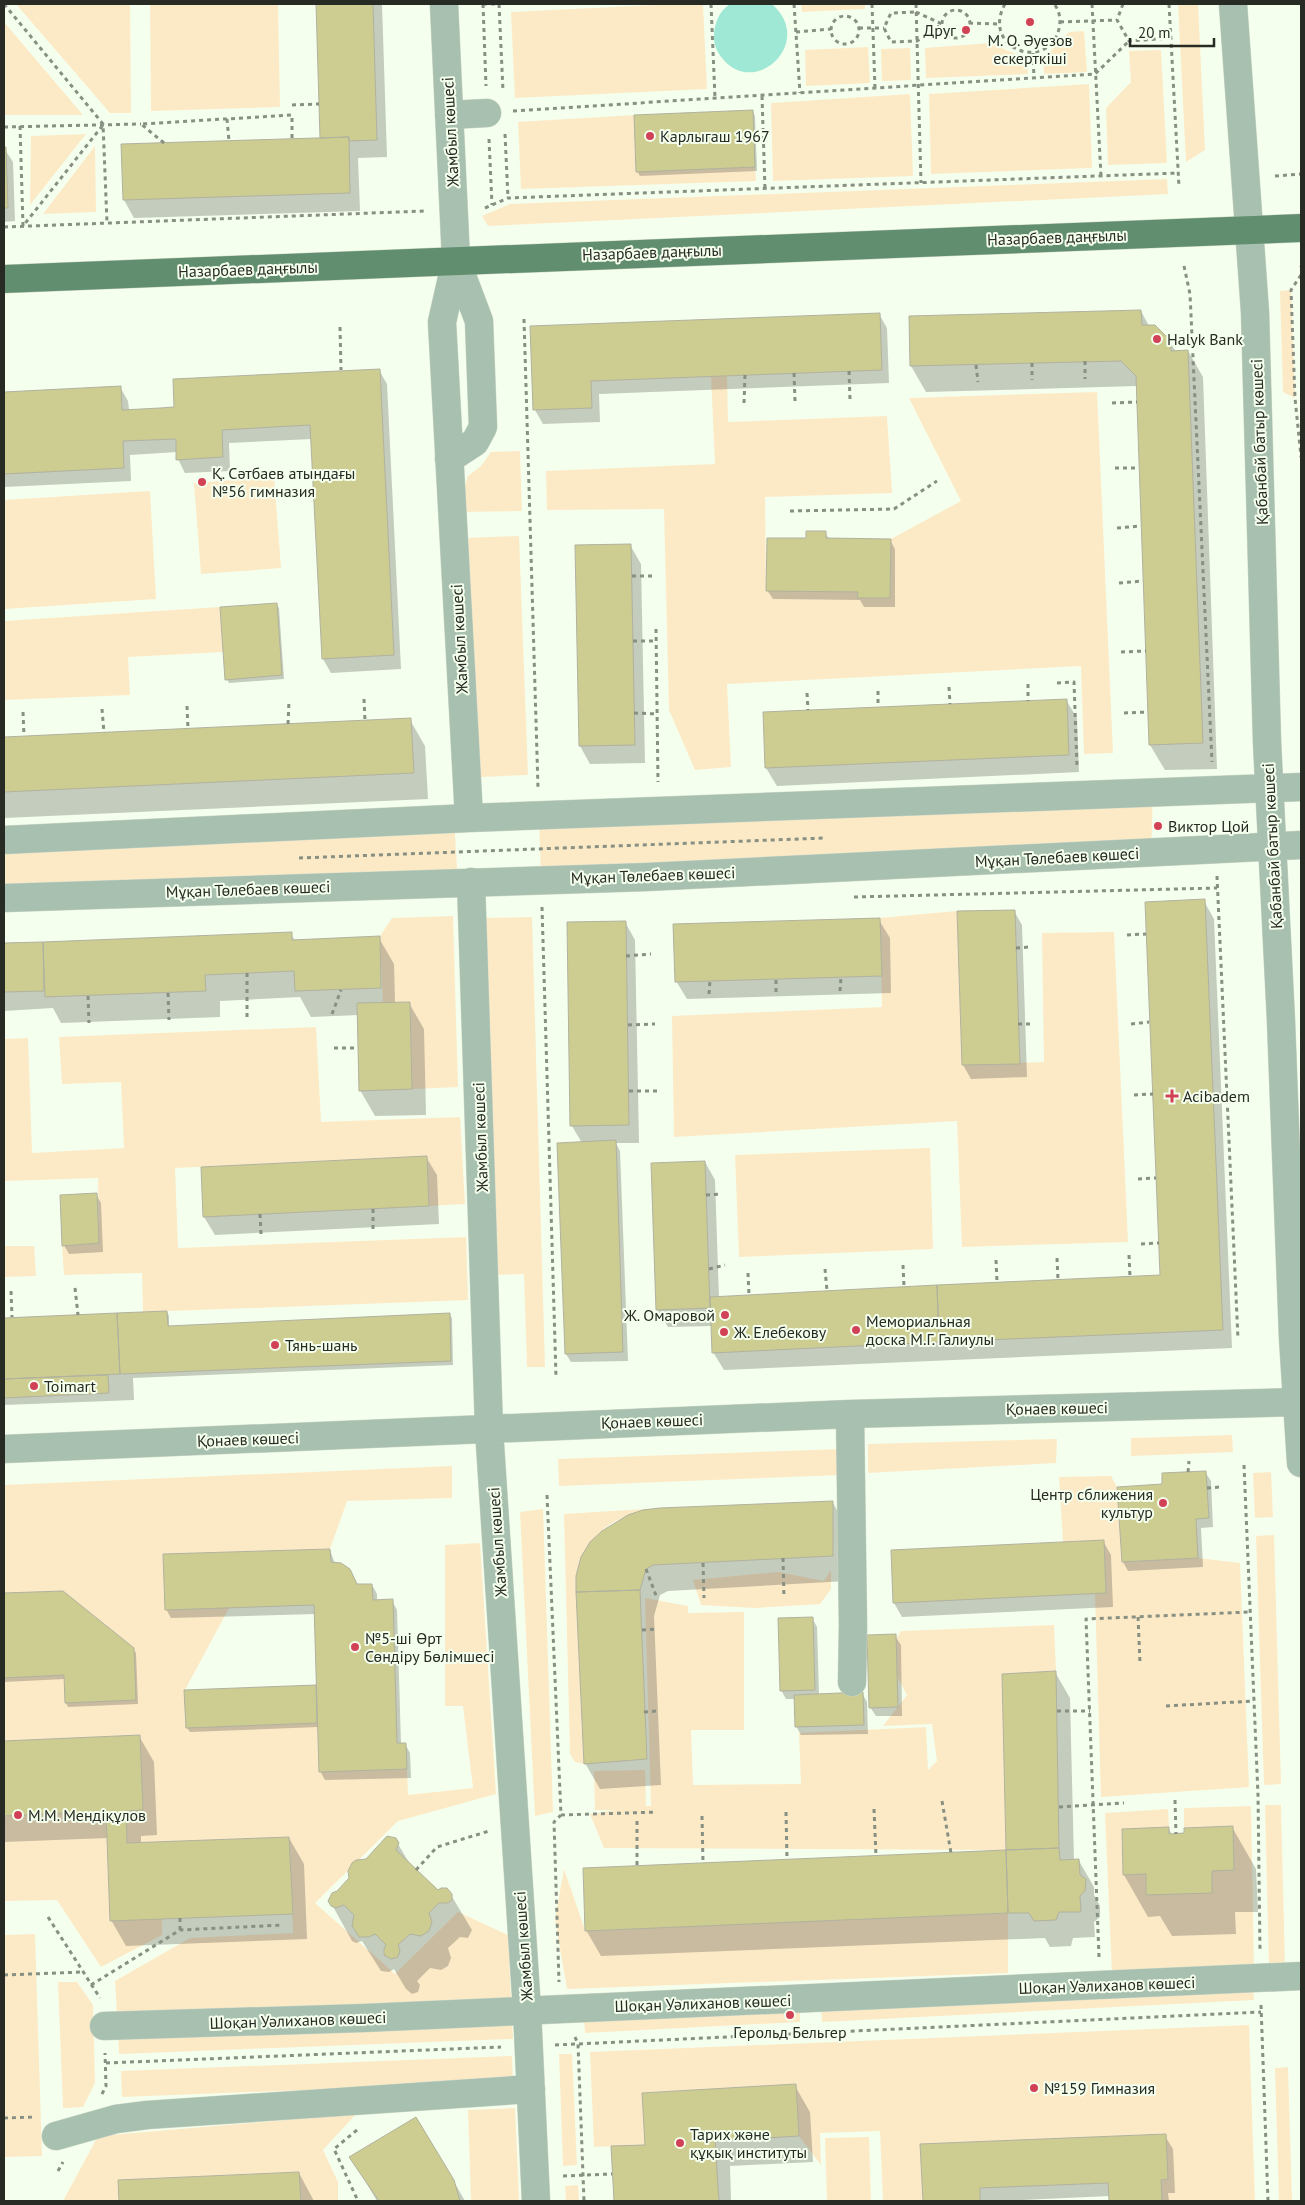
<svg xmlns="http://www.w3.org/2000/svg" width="1305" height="2205" viewBox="0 0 1305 2205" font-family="'PT Sans',sans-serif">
<rect width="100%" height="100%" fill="#f5ffed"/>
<path fill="#fceac7" d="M16,4H130L131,113H110Z
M168,4H278L280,107L151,111L150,5Z
M675,4H703L707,89L515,98L511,12Z
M801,4H865V9L802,12Z
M1178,4H1198L1205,150L1186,162Z
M4,22L83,115H4Z
M1084,31L1087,72L1044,74L1043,59L1069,32Z
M990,43L1027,59L1028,74L926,78L925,48Z
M868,47L870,83L806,86L805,50Z
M910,48L911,80L882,81L881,49Z
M1161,50L1167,163L1108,165L1106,108L1131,82L1129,51Z
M1089,84L1092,168L931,174L929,94Z
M910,94L913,176L773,181L771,103Z
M634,115L636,172L755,167L756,181L521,189L518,122Z
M86,134L30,205L31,136Z
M95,146L96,212L43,214Z
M1167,179L1168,194L488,226L482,216L510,204Z
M1291,290L1295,398L1283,392L1280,291Z
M711,376H727L728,422L887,416L892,493L765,497L766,590L858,592L857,598H890L891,539L961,501L909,398L1097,392L1113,753L1084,754L1081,666L727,684L731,767L695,770L669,710L664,509L547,510L546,471L715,464Z
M520,451L522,511L464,512L463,492L468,476L481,466L491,452Z
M274,477L281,568L201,574L194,483Z
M150,491L156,599L4,609V500Z
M519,536L528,775L481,777L466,538Z
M220,607L223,652L128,657L130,695L4,700V621Z
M1153,793L1151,853L541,880L539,816Z
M454,819L458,882L4,898V840Z
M957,911L962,1065L1044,1062L1042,933L1114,932L1128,1242L962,1247L957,1121L674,1137L672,1016L882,1007L880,918Z
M453,916L458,1087L412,1089L410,1002L383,1003L380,936L392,918Z
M532,917L545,1367H527L524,1274L495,1275L485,918Z
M316,1027L321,1122L460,1117L465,1204L429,1206L427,1156L175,1168L178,1248L466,1237L468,1300L143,1312L142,1273L64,1275L62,1246L99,1243L98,1178L4,1181V1039L28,1038L32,1153L124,1148L121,1082L62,1084L59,1037Z
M930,1148L933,1249L739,1257L735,1155Z
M4,1246H34L36,1276L4,1277Z
M1232,1435L1233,1452L1131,1456V1438Z
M1057,1439L1056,1463L868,1473V1444Z
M842,1449V1475L559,1486L558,1459Z
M452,1466V1498L347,1501L330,1549L164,1554L165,1609L229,1608L185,1690L186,1728L317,1723L319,1772L407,1769L408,1795L473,1788L463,1706H445V1545L480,1543L496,1794L398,1821L315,1903L395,1974L458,1912L508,1935L511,2000L117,2015L115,1981L190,1938L293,1933L289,1837L127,1843L126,1811L140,1735L4,1741V1678L64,1675L65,1703L136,1700L134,1648L63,1591L4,1593V1485Z
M1271,1472L1273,1517L1255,1518L1253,1473Z
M1111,1476L1117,1487L1122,1562L1198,1558L1240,1563L1249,1787L1101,1797L1095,1594L1106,1593L1104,1540L1063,1542L1059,1477Z
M660,1508C610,1514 577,1540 576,1592L584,1764L575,1762L570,1754L564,1514Z
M543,1509L553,1812L535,1816L520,1512Z
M1274,1535L1281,1784L1264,1785L1256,1536Z
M831,1570V1589L820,1604L755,1608L701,1605L693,1580L778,1572L824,1581Z
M645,1598L688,1606V1613L744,1612V1730H691L693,1785L801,1784L799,1733L926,1727L928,1770L937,1761L932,1724L883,1726L907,1695L886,1655L901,1631L1054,1625L1056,1671L1002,1674L1006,1850L604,1848L590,1814L615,1810H595L594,1771L645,1770L646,1806H651Z
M1265,1805H1281L1285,1967H1269Z
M1251,1806L1254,1970L1112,1975L1105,1813L1168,1809L1169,1827L1122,1829L1123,1875L1146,1874L1212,1893V1871L1234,1870L1233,1826L1184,1828V1808Z
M106,1811L110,1921L162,1918V1935L101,1967L57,1900L4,1901V1816Z
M564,1869L585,1930L1008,1913V1973L567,1989L555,1919Z
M35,1934L42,2156L4,2157V1935Z
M58,1982H77L93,2005L95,2083L83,2107L63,2108Z
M1253,1985L1254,2000L822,2022L821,2006Z
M800,2006V2022L585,2033L584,2018Z
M512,2019L513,2039L119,2054L118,2033Z
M1249,2025L1255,2201H1162L1161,2180L1168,2179L1165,2134L920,2144L923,2201H883L880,2131L820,2133L821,2165L799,2136L795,2084L642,2093L645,2145L594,2147L590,2052Z
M559,2054H572L577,2165L563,2166Z
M512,2056L513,2082L122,2097L121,2071Z
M1288,2067L1292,2201H1279L1275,2068Z
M515,2108L519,2201H471L468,2110Z
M356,2114L323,2150L338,2182V2201H301L299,2172L118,2180L119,2201H63L98,2136Z
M869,2137L871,2201H827L825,2138Z
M578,2185L579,2201H566L565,2186Z"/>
<path fill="#9fe8d6" d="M730,4H772C816,43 754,99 722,58C717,52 714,45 714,37C714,24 719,11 730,4Z"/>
<path fill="#0003" d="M317,4H382L387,157L358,158L360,211L134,218L124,200L122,146L321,139Z
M753,112L755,116L757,171L640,176L637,171Z
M4,148L13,162L15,221L4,222Z
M1141,311L1149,326L1169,340L1176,352L1188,351L1203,377L1217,769L1165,770L1150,745L1137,386L926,392L911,366Z
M879,314L887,328L889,383L599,394L600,422L543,424L535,410L532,327Z
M379,370L387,384L401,669L331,673L323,659L312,439L229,443L230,471L185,473L178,459L177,452L130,455L131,481L4,487V393L120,387L128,401L129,410L175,408Z
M825,532L829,539L890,540L895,549V607H864L860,600L773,599L767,590L808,539Z
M630,545L641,564L645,763L590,764L580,746L576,546Z
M276,604L279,608L284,679L229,683L227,679Z
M1066,700L1077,718L1079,772L777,786L766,768Z
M410,720L425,746L428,799L4,818V738Z
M1204,901L1214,919L1232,1348L724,1370L713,1352L712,1326L668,1327L657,1309L705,1162L715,1180L719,1298L1162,1277Z
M1014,911L1022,925L1027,1077L971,1079L963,1065L958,913Z
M879,920L890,938L891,993L687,999L676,981Z
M625,922L635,940L639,1143H616L620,1151L628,1361L571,1362L566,1354L582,1143L572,1126Z
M291,934L295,941L379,938L394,964L395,1003H409L424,1029L426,1115L375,1116L360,1090L359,1015L311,1017L300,997L220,1001V1017L61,1023L53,1008L4,1011V945Z
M426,1157L437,1175L439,1224L215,1235L204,1217Z
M96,1194L101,1203L103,1252L69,1254L64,1245Z
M167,1312L169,1316V1327L449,1314L452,1318L453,1365L133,1378L134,1400L4,1405V1319Z
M1205,1472L1211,1481L1213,1527L1201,1528L1203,1567L1128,1571L1123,1562L1119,1488L1164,1485Z
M833,1503L847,1528V1581L668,1591L660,1595L654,1616L661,1785L600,1789L585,1763L591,1543Z
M1103,1541L1111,1555L1113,1607L902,1617L894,1603Z
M330,1550L335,1564L357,1585H372L377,1594V1601H392L397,1610L401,1744H405L410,1753L411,1778L325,1780L320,1771L319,1727L190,1732L187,1728L186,1691L317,1686L315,1614L171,1618L166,1609Z
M62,1592L133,1649L136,1653L138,1704L68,1707L66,1703L65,1679L4,1682V1595Z
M812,1618L817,1627L819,1695L862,1693L867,1702L868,1734L801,1735L796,1726V1699H786L781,1690Z
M895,1636L901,1645L902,1716H876L870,1707Z
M1055,1672L1070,1698L1074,1861H1079L1094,1887V1895L1100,1906V1917L1094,1922L1095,1937L1073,1938L1071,1946L1050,1947L1045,1938L601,1956L586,1930L1007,1852Z
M139,1736L154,1762L157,1835L141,1836V1843L289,1838L304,1864L307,1939L126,1946L111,1920L108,1838L4,1842V1742Z
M1232,1827L1256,1869L1258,1912H1235L1236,1934L1172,1936L1160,1916L1148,1917L1124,1875L1169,1829L1172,1835Z
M395,1839L411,1866L438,1892L451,1895L472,1930L468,1938L460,1937L448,1948L451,1958L448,1966L441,1970L430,1968L417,1981L420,1985L418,1992L412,1994L406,1989L394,1969L389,1972L381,1971L362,1941L356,1943L352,1941L330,1901L366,1860Z
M795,2086L810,2112L813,2162L730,2166L731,2201H615L612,2148L646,2146Z
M1165,2136L1173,2149L1175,2193H1168L1169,2201H1110V2196L1001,2201H924L921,2145Z
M351,2157L453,2180L465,2201H377Z
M299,2173L314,2201H120L119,2182Z"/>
<path fill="#cdcd92" stroke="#b1b29f" d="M316,4H373L377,140L349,141V137L320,138Z
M753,110L755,167L636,172L634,115Z
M349,137L350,193L123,200L121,144Z
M4,147H6L8,208H4Z
M1141,310L1142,325H1155L1170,340L1171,351L1188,350L1203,743L1149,745L1136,376L1121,361L910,366L909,316Z
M880,313L882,370L591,381L592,408L533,410L530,326Z
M380,369L394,655L322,659L310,425L222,430L223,457L176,460V439L123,441L124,468L4,474V392L121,386L122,410L160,408L174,407L173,379Z
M806,531H826V538L891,539L890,598H857L858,592L766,591L767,538H806Z
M631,544L635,745L579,746L575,545Z
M277,603L282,675L225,680L220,607Z
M1067,699L1069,755L765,768L763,712Z
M411,718L414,773L4,792V737Z
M1205,899L1223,1330L939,1342L937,1285L1160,1275L1145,902Z
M1015,910L1020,1064L962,1065L957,911Z
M880,918L882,976L675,982L673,924Z
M626,921L629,1125L570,1126L567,922Z
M292,932V940L380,936L381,988L295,991L294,971L205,975L206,991L45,997L43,942Z
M43,942L44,991L4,992V943Z
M410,1002L412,1089L359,1091L357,1003Z
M616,1140L623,1352L565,1354L557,1143Z
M427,1156L429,1206L203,1217L201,1167Z
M705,1161L710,1308L656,1310L651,1163Z
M97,1193L99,1243L62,1246L60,1195Z
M937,1285L939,1342L712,1353L710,1297Z
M167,1311L168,1326L450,1313L451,1361L120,1374L117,1313Z
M117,1313L120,1374L4,1379V1318Z
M108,1375L109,1393L4,1398V1379Z
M1206,1471L1209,1518L1196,1519L1198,1558L1122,1562L1117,1487L1162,1484V1473Z
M833,1501V1556L653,1565L646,1569L640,1590L576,1592V1576L581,1557L590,1542L602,1531L628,1515L643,1510L660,1508Z
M1104,1540L1106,1593L893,1603L891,1550Z
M330,1549L331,1562L341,1563L350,1569L357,1584H372L373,1600L393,1599L397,1743H406L407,1769L319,1772L314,1605L165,1610L163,1554Z
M640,1590L647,1759L584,1764L576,1592Z
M63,1591L134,1648L136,1700L65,1703L64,1675L4,1678V1593Z
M813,1617L815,1690L780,1691L778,1618Z
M896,1634L898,1707L869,1708L867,1635Z
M1056,1671L1059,1848L1006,1850L1002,1674Z
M316,1685L317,1723L186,1728L184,1690Z
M863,1692L864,1725L795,1727L794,1695Z
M140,1735L143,1810L126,1811L127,1843L289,1837L293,1914L110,1921L106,1811L4,1816V1741Z
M1233,1826L1234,1870L1212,1871V1893L1146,1895V1874L1123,1875L1122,1829L1169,1827V1834L1184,1833V1828Z
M387,1836L396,1838L399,1843L396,1850L438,1890L441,1888H447L452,1894V1900L448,1903H439L429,1913L432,1922L429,1931L421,1936L410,1934L398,1945L400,1950L398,1957L391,1959L384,1955V1949L386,1945L375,1934L369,1937H359L352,1926L354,1915L344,1905L336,1908L331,1906L328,1901L332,1893L337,1891L349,1878L348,1871L352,1863L356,1860L366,1859Z
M1059,1848L1060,1860L1079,1859L1080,1875L1086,1879L1085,1891L1080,1896L1081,1912H1059L1056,1920L1034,1921L1029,1913H1008L1006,1850Z
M1006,1850L1008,1913L585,1931L583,1868Z
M796,2084L799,2136L715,2141L719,2201H614L611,2146L645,2145L642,2093Z
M416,2117L454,2180L460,2201H379L349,2157Z
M1166,2134L1168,2179L1161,2180L1162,2201H1109L1108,2183L980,2188V2201H923L920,2144Z
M299,2172L301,2201H119L118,2180Z"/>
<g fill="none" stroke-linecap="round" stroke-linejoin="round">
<defs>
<path id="minor" d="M444,4L456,260L442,322L469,818
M1233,4L1255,312L1267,742L1281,1021L1293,1338L1301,1463
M449,115L487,113
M449,459L475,442L483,427L479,321L456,260
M4,840L469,818L1301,787
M471,882L489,1429L527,2010L536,2201
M4,898L647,877L1301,845
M850,1414L853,1625L852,1682
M4,1449L850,1414L1301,1402
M104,2026L364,2018L1301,1976
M56,2136L116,2119L147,2115L531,2089"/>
<path id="major" d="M4,279L1301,228"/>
</defs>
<use href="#minor" stroke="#d0d9c9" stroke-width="29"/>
<use href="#major" stroke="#d0d9c9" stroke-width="29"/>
<path stroke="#888f83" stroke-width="3" stroke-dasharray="4 4" stroke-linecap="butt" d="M4,4L103,124L107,223
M483,4L486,86
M483,4H496
M499,4L503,91
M711,4L715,98
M794,4L800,93
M872,4L875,88
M916,4L921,183
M1005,4C980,49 1048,73 1059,29C1061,21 1060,11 1054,4
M1092,4L1101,176
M1123,4L1117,20L1129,41L1171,38
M1169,4L1179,187
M942 24a14 14 0 1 1 28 0a14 14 0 1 1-28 0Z
M916,12L942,24L917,41L891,42L884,28L891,13Z
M831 30a14 14 0 1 1 28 0a14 14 0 1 1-28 0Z
M1060,22L1117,20
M969,23L999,24
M859,28H884
M796,32L831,29
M1033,53L1034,78
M762,96L765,189
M292,105L319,104
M513,111L1095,74L1129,41
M227,119L229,141
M20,126L23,226L103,125
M4,127L141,124
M505,134L508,198
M489,139L492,205
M164,143L141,124L292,115V139
M1275,176L1301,174
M485,208L508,198L1178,173
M4,227L425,211
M1184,266L1190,294L1212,762
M1301,266V267
M1301,275L1291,290L1295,398L1301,457
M524,319L538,788
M340,327L341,370
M1085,361V379
M1032,363V380
M976,365L978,382
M849,371L850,399
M794,373L795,401
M744,403L745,375
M1112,403L1137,402
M1115,468H1139
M790,511L894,509L937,481
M1117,528L1141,526
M632,576H654
M1119,583L1143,581
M656,629L658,782
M633,641H656
M1121,652L1146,651
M1057,683L1074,682L1077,767
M1028,684V701
M949,687L950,704
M878,691V707
M807,693L808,710
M364,699L365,721
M187,706L188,729
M102,709L104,733
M23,712L24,736
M634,713L657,714
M1124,713L1148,712
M288,724L289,701
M299,858L825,838
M1217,876L1238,1339
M854,897L1217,888
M542,907L556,1377
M1127,935L1146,934
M1016,948L1029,947
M626,956L651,954
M247,973V1018
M840,991L841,977
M776,992V979
M168,993L169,1020
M709,994L710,980
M88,996L89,1023
M332,1014L341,990
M1018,1024H1030
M1131,1024L1149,1022
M628,1025L655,1024
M334,1048H358
M629,1091H657
M1134,1095L1153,1094
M1138,1179L1156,1178
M706,1195L722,1194
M373,1209V1230
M260,1214L261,1234
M1141,1244L1159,1243
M1129,1255L1130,1277
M1057,1258L1058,1280
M996,1260L997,1282
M903,1265L904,1287
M709,1269L725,1265
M825,1269L827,1291
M748,1273L749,1295
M75,1288L78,1315
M11,1291L12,1317
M1244,1465L1258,1795L1260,1951
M1188,1472L1189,1461
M1207,1488L1220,1487
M547,1495L561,1815L554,1822L559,1982
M783,1558L784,1598
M703,1563L704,1598
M646,1569L657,1598
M1138,1617L1140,1663
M642,1630L658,1629
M1166,1706L1254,1701
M1057,1711H1090
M644,1712L657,1711
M1175,1800L1176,1834
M942,1801L951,1853
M1059,1807L1124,1803
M874,1809L876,1856
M786,1812L787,1859
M561,1815L657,1812
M702,1816L703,1863
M637,1865V1818
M416,1870L437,1847L489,1831
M48,1917L100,1998
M180,1930V1918
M1099,1957L1086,1619L1250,1612
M4,1975L83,1972
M91,1985L180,1930L283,1925
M1261,2005L1268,2201
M575,2037L578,2044L584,2201
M555,2045L1261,2012
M106,2063L501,2047
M102,2094L106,2086L105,2053
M4,2118L36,2117
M357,2130L334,2149L358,2201
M58,2171L63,2162
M563,2176L612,2174"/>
<use href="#minor" stroke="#a8c0af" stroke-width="28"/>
<use href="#major" stroke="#628e70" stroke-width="28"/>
</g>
<g fill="#d24257" stroke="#f5ffed" stroke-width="2">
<circle cx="1030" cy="22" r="5"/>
<circle cx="966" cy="30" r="5"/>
<circle cx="650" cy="136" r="5"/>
<circle cx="1157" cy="339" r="5"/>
<circle cx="202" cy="482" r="5"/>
<circle cx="1158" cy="826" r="5"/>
<path d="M1169.5 1088.5h5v5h5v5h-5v5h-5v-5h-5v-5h5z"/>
<circle cx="725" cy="1315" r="5"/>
<circle cx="856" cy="1330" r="5"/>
<circle cx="724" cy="1332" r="5"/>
<circle cx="275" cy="1345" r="5"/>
<circle cx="34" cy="1386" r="5"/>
<circle cx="1163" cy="1503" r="5"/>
<circle cx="355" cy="1647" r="5"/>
<circle cx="18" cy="1815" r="5"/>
<circle cx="790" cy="2015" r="5"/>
<circle cx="1034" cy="2088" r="5"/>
<circle cx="680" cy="2143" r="5"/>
</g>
<g text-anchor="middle" stroke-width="4" stroke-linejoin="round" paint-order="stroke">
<g font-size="16" fill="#272b24" stroke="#f5ffed" text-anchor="start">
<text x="956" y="36" text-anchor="end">Друг</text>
<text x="1030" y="46" text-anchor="middle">М. О. Әуезов<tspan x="1030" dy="18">ескерткіші</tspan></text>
<text x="660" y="142">Карлыгаш 1967</text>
<text x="1167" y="345">Halyk Bank</text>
<text x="212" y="479">Қ. Сәтбаев атындағы<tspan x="212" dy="18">№56 гимназия</tspan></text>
<text x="1168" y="832">Виктор Цой</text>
<text x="1183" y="1102">Acibadem</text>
<text x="715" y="1321" text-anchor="end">Ж. Омаровой</text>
<text x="866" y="1327">Мемориальная<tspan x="866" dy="18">доска М.Г. Галиулы</tspan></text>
<text x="734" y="1338">Ж. Елебекову</text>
<text x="285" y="1351">Тянь-шань</text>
<text x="44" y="1392">Toimart</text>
<text x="1153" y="1500" text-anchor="end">Центр сближения<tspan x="1153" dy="18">культур</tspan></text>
<text x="365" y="1644">№5-ші Өрт<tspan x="365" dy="18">Сөндіру Бөлімшесі</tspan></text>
<text x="28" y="1821">М.М. Мендіқұлов</text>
<text x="790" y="2038" text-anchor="middle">Герольд Бельгер</text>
<text x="1044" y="2094">№159 Гимназия</text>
<text x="690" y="2140">Тарих және<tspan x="690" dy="18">құқық институты</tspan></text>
</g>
<g font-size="16" fill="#272b24" stroke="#f5ffed">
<text transform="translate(450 132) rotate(-93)" y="6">Жамбыл көшесі</text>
<text transform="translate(1057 237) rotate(-2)" y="6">Назарбаев даңғылы</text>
<text transform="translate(652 252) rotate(-2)" y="6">Назарбаев даңғылы</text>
<text transform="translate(248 269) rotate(-2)" y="6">Назарбаев даңғылы</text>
<text transform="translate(1259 442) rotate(-92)" y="6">Қабанбай батыр көшесі</text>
<text transform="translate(459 639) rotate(-93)" y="6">Жамбыл көшесі</text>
<text transform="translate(1272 846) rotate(-93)" y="6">Қабанбай батыр көшесі</text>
<text transform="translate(1057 857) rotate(-3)" y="6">Мұқан Төлебаев көшесі</text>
<text transform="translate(653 875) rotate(-2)" y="6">Мұқан Төлебаев көшесі</text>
<text transform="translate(248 889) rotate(-2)" y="6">Мұқан Төлебаев көшесі</text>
<text transform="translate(480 1137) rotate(-92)" y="6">Жамбыл көшесі</text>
<text transform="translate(1057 1408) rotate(-1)" y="6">Қонаев көшесі</text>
<text transform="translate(652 1421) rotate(-2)" y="6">Қонаев көшесі</text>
<text transform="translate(248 1439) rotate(-2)" y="6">Қонаев көшесі</text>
<text transform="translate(497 1542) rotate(-94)" y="6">Жамбыл көшесі</text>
<text transform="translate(523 1946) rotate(-94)" y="6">Жамбыл көшесі</text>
<text transform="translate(1107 1985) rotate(-2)" y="6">Шоқан Уәлиханов көшесі</text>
<text transform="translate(703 2003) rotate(-2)" y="6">Шоқан Уәлиханов көшесі</text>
<text transform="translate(298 2020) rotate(-2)" y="6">Шоқан Уәлиханов көшесі</text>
</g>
</g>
<rect width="1305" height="2205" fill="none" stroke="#272b24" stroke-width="10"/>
<path d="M1130 38v8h84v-8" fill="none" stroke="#272b24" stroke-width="2.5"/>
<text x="1138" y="38" font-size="15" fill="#272b24" stroke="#f5ffed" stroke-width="4" paint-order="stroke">20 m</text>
</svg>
